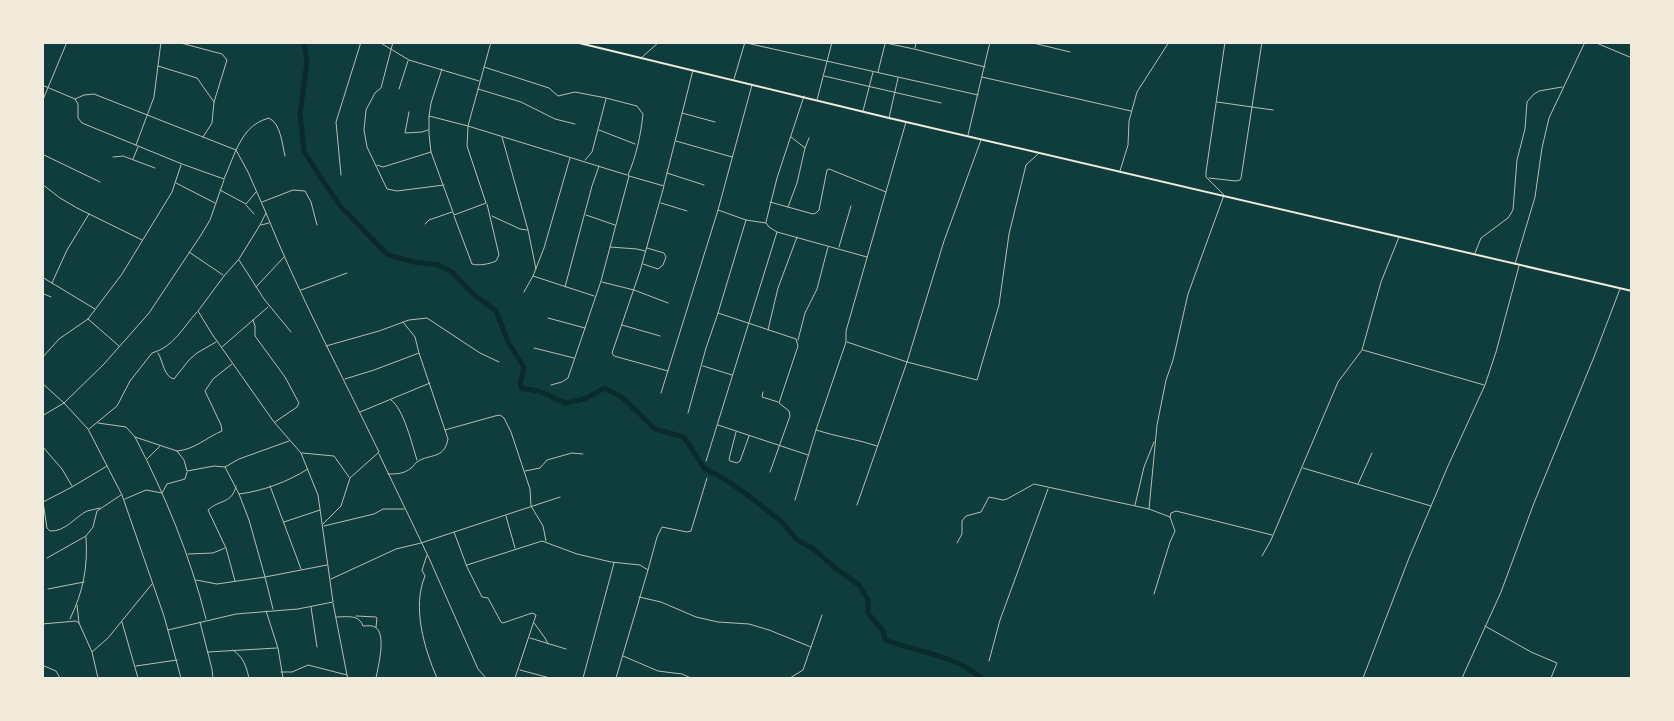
<svg xmlns="http://www.w3.org/2000/svg" width="1674" height="721" viewBox="0 0 1674 721" font-family="'DM Sans',sans-serif">
<rect width="100%" height="100%" fill="#0f3d3e"/>
<g fill="none" stroke-linecap="round" stroke-linejoin="round">
<path stroke="#0a2a2b" stroke-width="5" d="M304,42L307,62L300,114L304,151L321,178L341,207L388,255L414,262L438,265L452,272L473,294L496,311L509,344L524,367L520,384L521,388L539,391L565,403L584,399L605,388L623,398L655,429L684,437L704,468L726,480L749,496L782,522L796,539L815,550L834,567L859,585L868,600V613L883,631L885,640C918,652 954,655 981,678"/>
<path stroke="#b8beb3" stroke-width="1" d="M177,42L222,54L227,60L214,102L212,123L203,137
M379,42L409,60L479,81
M393,42L381,88L375,93L366,110L364,130L367,147L387,189L397,191L444,185
M742,42L978,95
M881,42L914,49L985,67
M1029,42L1070,52
M1594,42L1632,58
M915,48L916,42
M641,58L659,42
M158,66L197,78L214,102
M484,67L549,88L558,96L575,92L606,98L637,106L643,114C641,134 636,157 628,175L629,176L601,281L568,378L562,382L551,385
M878,72L885,44
M824,76L941,103
M982,77L1131,111
M734,79L745,42
M42,85L75,99L78,104V118L82,123L182,164L224,179L236,150L94,94L84,95L75,99
M399,89L408,61
M478,89L521,102L555,119L575,124
M817,100L832,42
M42,102L67,42
M1217,102L1273,110
M863,111L873,72
M409,112L405,133L422,132L428,130
M682,113L715,122
M429,116L431,103L442,69
M889,118L898,78
M599,130L635,144
M968,135L990,42
M502,137L528,230L536,269
M676,141L732,157
M136,145L154,97L161,42
M805,148L809,138
M431,152L454,215L486,203L467,146L468,126L491,42
M42,154L100,182
M113,157L123,156L155,168
M570,158L544,248L533,276L594,296
M133,159L138,147
M585,160L592,152L606,99
M377,165L383,167L431,152L429,134V116L468,126L627,175
M1120,171L1128,145L1129,121L1137,92L1169,42
M667,173L704,185
M341,175L336,122L361,42
M629,176L664,186L640,271L612,353L614,356L668,371
M1209,178L1236,181L1240,180L1241,178L1262,42
M176,183L215,203
M42,184L60,198L77,208L142,240
M664,185L693,70
M220,190L246,204L256,192
M262,202L293,190L305,191L311,202L317,225
M770,202L813,214L816,213L819,210L827,170L829,169L886,192
M661,203L687,211
M246,205L254,214
M788,207L797,183L805,148L791,137
M718,210L746,220L766,223L769,227L777,232L867,257
M266,213L248,172L236,150C244,134 251,123 269,118C281,124 282,144 285,156
M586,215L615,225
M454,216L472,264C478,266 490,264 496,261L499,255L487,204
M492,216L520,229L527,230
M766,222L777,178L804,96
M425,224L429,220L452,212
M261,225L269,223
M610,247L637,249L645,251
M839,247L851,206
M189,252L223,275
M1475,253L1481,238L1508,218L1513,210L1517,160L1525,129L1527,102L1534,94L1539,91L1562,87
M239,260L264,299L291,332
M643,264L658,269L663,265L666,257L664,253L647,248
M1515,264L1535,197L1542,148L1549,118L1585,42
M42,277L95,309
M602,282L634,290L668,303
M52,283L67,250L89,214
M256,287L284,257
M565,287L592,186L599,166
M301,290L347,273
M524,292L533,276
M42,293L51,297
M718,313L796,339L798,346L779,403L789,411L790,416L770,472
M548,318L585,328
M88,319L119,346
M253,320L255,326V336L285,377L299,403L297,407L275,422
M403,322L415,337L419,353
M622,325L660,336
M768,330L778,288L797,237
M798,340L805,313L817,289L828,247
M847,342L907,362L977,380L999,305L1009,234L1026,165L1038,154
M326,346L379,331L409,320L427,318L480,353L499,362
M222,347L268,307
M534,348L574,358
M1363,350L1484,385
M158,353C163,361 164,377 174,379L189,360L197,353L216,342
M42,358L59,339L88,319L122,274L172,192L181,165
M703,366L732,375
M345,379L374,370L419,353L448,439C444,460 430,453 417,462C415,463 414,466 411,468C404,474 397,474 388,474
M42,383L64,403L88,429L122,495L164,616L181,678
M763,392L762,397L778,402
M661,393L718,210L752,85
M391,400C404,409 412,445 417,460
M360,412L430,383
M688,413L706,348L718,313L746,220
M42,416L64,403L104,364L149,313L201,235L210,220L224,180
M98,423L126,427L135,437L177,451L184,460L187,471L214,466L225,467
M718,425L808,455
M89,429L117,406L130,381L152,353C174,347 183,327 197,312
M445,430L495,416L500,415L504,418L511,432L530,489L531,506L543,526L546,541
M816,430C837,437 857,439 877,446
M736,432L729,459L730,461L737,463L740,461L749,436
M135,437C165,495 190,555 206,619
M42,446L62,469L72,486
M177,451C194,450 207,437 222,431L221,425L205,391L213,379L232,364
M302,453L334,456L349,477
M379,454L429,558L478,669L486,678
M147,459L160,446
M706,461L777,232
M1303,468L1431,506
M525,471L540,468L547,460L572,453L583,454
M1358,484L1372,453
M270,486L301,569
M239,494L225,467L239,459L289,441
M125,499L146,490L162,493L167,484L185,479L187,472
M795,500L816,430L846,342V331L906,122
M43,502L47,528L50,531C65,532 75,517 87,511C91,510 96,509 100,508
M43,502L72,487L107,466
M857,505L907,362L944,241L981,140
M1135,505L1144,467L1154,442
M1149,509L1157,425L1166,380L1173,360L1188,294L1224,195L1206,177V172L1225,42
M506,516L515,548
M1170,517L1171,513L1176,511L1272,535
M284,522L320,510
M324,526L374,514L383,509H404
M454,532L467,567L482,597L488,598L501,622L503,623L532,613L536,615L515,678
M957,543L962,534V521L966,516L981,512L989,497L1003,500L1007,499L1034,484L1149,509L1170,517L1175,531L1170,542L1154,594
M188,554L213,553L225,548
M427,555L422,570L425,576C412,607 424,648 437,678
M1262,556L1271,540L1338,382L1362,350L1381,282L1399,237
M47,558L86,536L93,527L97,511L121,495
M467,565L542,541L577,554L611,562L640,565L648,570L657,537L662,527L687,532L691,531L707,478
M331,579L396,549L421,543L560,497
M196,580L217,584L265,577L249,520L239,494C263,491 287,482 308,469
M235,581L226,548L208,510C220,499 232,504 236,486
M48,589L84,582
M639,597L661,602L696,617L718,622L749,624L769,630L811,647
M333,603L347,675
M77,605L79,623
M311,607L317,647
M273,609L265,577L327,565
M266,611L278,648L283,678
M356,616L376,617L377,618L376,627
M336,617C347,617 359,614 363,626C366,626 372,625 375,627C387,634 378,667 376,678
M70,619C83,592 88,568 86,537
M122,622L138,678
M200,622L212,669L213,678
M534,623L545,638L548,644
M42,624L76,621L79,623L92,652L108,638L152,584
M1485,626L1531,652L1557,663L1551,678
M168,630L236,614L298,609L333,602L318,495L301,453L274,422L212,334L198,311L224,276L239,259L260,225L266,213C299,295 341,373 379,452L350,478L341,506L323,524
M530,638L566,649
M233,650C244,658 246,666 249,678
M92,652L98,678
M208,652L277,648
M623,656L658,671L682,674L691,678
M989,661L1000,620L1048,489
M42,665L56,671L60,678
M136,666L177,660
M520,670L550,678
M281,672H292L308,665L347,675L348,678
M583,678L614,563
M616,678L648,570
M790,678L803,670L822,615
M1363,678L1409,558L1448,466L1485,385L1496,352L1519,266
M1462,678L1501,592L1534,503L1594,357L1620,289"/>
<path stroke="#f1e9da" stroke-width="2" d="M575,42L889,118L1632,291"/>
</g>
<rect width="1674" height="721" fill="none" stroke="#f1e9da" stroke-width="88"/>
</svg>
